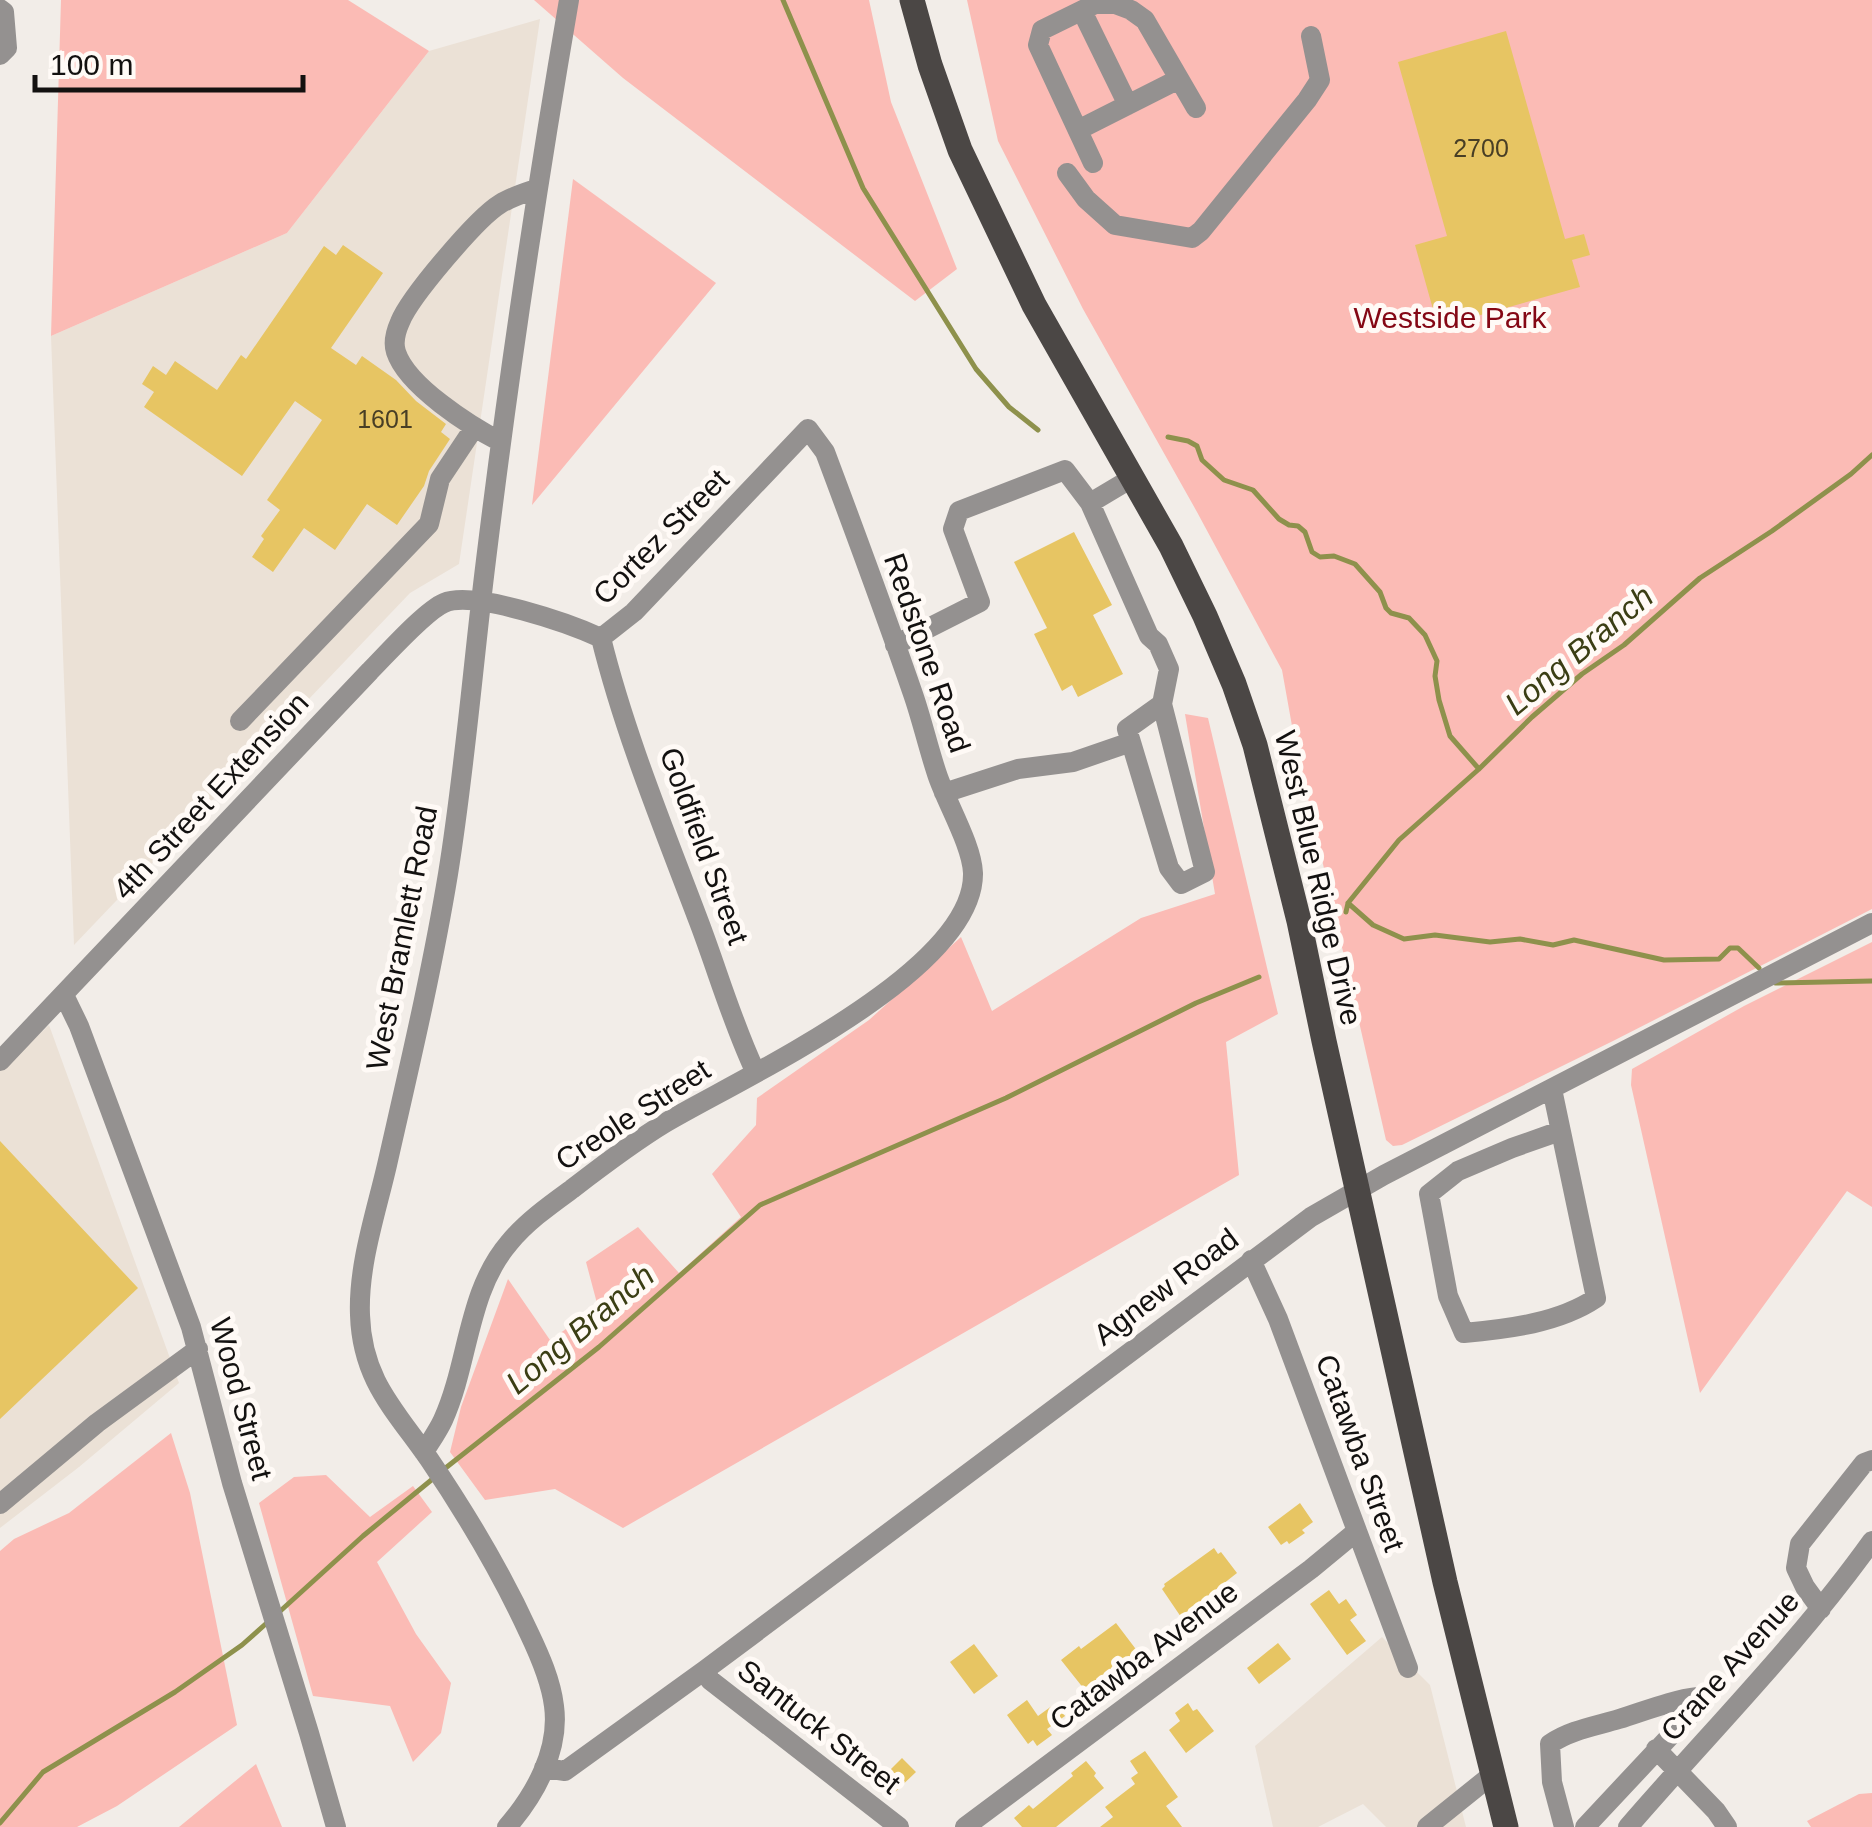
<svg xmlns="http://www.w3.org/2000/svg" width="1872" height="1827" viewBox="0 0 1872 1827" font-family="Helvetica,sans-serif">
<rect width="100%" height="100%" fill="#f2ede8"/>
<path fill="#ebe1d6" d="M540,19L459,564L410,593L74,945L51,336L287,233L429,51Z
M49,1025L179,1383L79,1467L0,1528V1071Z
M1382,1637L1430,1685L1466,1827H1386L1363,1804L1318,1827H1273L1255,1746Z"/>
<path fill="#fbbbb5" d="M61,0H348L429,51L287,233L51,336Z
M534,0H869L891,102L957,269L915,301L623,78Z
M967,0H1872V909L1613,1041L1402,1145L1393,1146L1386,1140L1294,737L1282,670L1197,512L1083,309L998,141Z
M573,179L716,283L532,505Z
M1185,714L1208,718L1278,1014L1226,1042L1239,1175L623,1528L555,1489L485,1500L450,1452L461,1407L508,1279L550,1340L598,1307L586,1262L638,1227L679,1273L741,1217L712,1174L756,1125L757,1098L869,1020L961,937L992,1011L1141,918L1215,894Z
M1872,942V1207L1847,1191L1700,1393L1631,1085L1632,1069L1744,1006Z
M171,1433L190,1493L237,1725L117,1806L77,1827H0V1551L14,1539L69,1513Z
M326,1475L370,1517L413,1486L432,1512L377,1562L416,1634L451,1683L441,1733L413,1762L390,1706L313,1696L259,1503L294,1477Z
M256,1764L282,1827H179Z
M1872,1793V1827H1811L1807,1821L1859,1794Z"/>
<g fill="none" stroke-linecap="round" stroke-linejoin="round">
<path stroke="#8e914c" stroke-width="5" d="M783,0L863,188L976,369L1009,407L1038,430
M1168,437L1188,441L1197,446L1202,460L1224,480L1253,490L1279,519L1289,525L1298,526L1305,532L1312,552L1320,557L1334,556L1355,564L1380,592L1386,608L1391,613L1409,618L1425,635L1437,661L1435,676L1439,700L1450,736L1479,769
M1348,903L1373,925L1404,939L1435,935L1490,942L1520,939L1553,945L1574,940L1664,960L1719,959L1730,948H1738L1759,968
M1346,912L1348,903L1399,840L1479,769L1532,717L1582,674L1624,645L1700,578L1772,531L1851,474L1872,455
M1775,983L1872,981
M443,1470L599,1347L760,1205L1006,1098L1196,1003L1259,977
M277,1614L363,1536L435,1477
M0,1823L43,1772L175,1692L242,1645L269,1621"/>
</g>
<path fill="#e7c563" d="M1506,31L1565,239L1584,234L1590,255L1572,260L1580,287L1438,327L1415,245L1447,236L1398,62Z
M343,245L383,273L331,348L356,365L362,356L396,380L416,401L446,424L441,432L450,439L429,471L424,486L397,525L367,504L335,550L304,528L273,572L252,557L264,539L261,536L280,510L267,500L322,420L295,401L242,476L144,407L154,392L142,384L153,366L166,375L175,361L217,390L241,355L246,359L324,246L336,255Z
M1074,532L1112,605L1093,615L1123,674L1078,697L1072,685L1062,691L1034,634L1047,628L1014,562Z
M0,1141L138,1288L0,1419Z
M1300,1503L1313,1522L1302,1530L1305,1533L1289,1544L1287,1541L1281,1545L1268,1527Z
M1214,1548L1218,1554L1221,1552L1237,1573L1181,1617L1162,1589L1165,1586L1164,1584Z
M1329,1590L1339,1604L1346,1599L1357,1615L1350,1620L1366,1641L1347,1655L1310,1604Z
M1116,1623L1138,1652L1104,1677L1106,1680L1103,1682L1107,1686L1094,1696L1091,1692L1088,1694L1061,1660L1079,1646L1081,1649Z
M1278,1643L1291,1659L1259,1684L1247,1668Z
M974,1644L998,1676L974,1694L950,1662Z
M1027,1700L1038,1716L1056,1703L1065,1716L1047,1729L1052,1735L1037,1746L1033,1740L1028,1744L1007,1715Z
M1188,1703L1193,1711L1197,1709L1214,1731L1186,1753L1169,1730L1180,1721L1175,1713Z
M1145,1751L1178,1797L1166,1806L1182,1827H1100L1113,1817L1105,1807L1135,1784L1131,1778L1138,1773L1130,1761Z
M902,1758L916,1772L893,1794L880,1780Z
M1086,1761L1096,1773L1094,1776L1104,1788L1056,1827H1022L1014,1818L1029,1805L1033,1809L1073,1776L1071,1773Z"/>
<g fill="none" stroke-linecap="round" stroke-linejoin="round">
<path stroke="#949190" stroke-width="20" d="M0,9L4,12L7,48L0,55
M1082,11L1128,105
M1078,130L1179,79
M1093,163L1038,45L1042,30L1095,4H1115L1131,10L1145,20L1196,108
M1067,173L1086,199L1115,225L1192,238L1201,231L1307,100L1320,80L1311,36
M501,442C470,426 407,386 396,352C393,343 396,331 400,322C410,297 477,218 500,204C511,197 524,193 536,189
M1090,503L1132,478
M601,638C625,735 664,829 699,922C718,972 733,1025 756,1073
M895,645L980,602L953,529L959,511L1065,470L1090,503L1149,636L1158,644L1169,669L1162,704L1205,872L1181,884L1169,868L1127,729L1162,704
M240,721L429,524L440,479L474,428
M944,793L1018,769L1073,762L1131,742
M64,995L79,1026L191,1327L232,1483L309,1733L336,1827
M0,1061L370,671C386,655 425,611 444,603C474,590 571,624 601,638L634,612L808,429L825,452C855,532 885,613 913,694C922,720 928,747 937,774C946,802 972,845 973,873C975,972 739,1079 665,1123C632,1143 602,1166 572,1189C550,1205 526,1222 509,1243C467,1292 469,1363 443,1420C438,1431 430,1442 424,1452
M1552,1089L1596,1298C1559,1323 1508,1329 1464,1333L1448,1296L1429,1194L1458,1171L1512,1148L1560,1131
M1251,1260L1278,1319L1408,1668
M0,1504L97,1423L198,1349
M1821,1609L1805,1587L1796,1568L1800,1544L1864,1463L1872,1460
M705,1670L710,1680L899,1827
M1656,1749L1716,1811L1727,1827
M544,1768L565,1771L705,1670L1311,1217L1384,1175L1872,923
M507,1827C535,1795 560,1750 554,1706C551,1681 540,1656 529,1633C501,1572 467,1515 429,1459C395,1410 362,1380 360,1315C358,1265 376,1213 387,1165C409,1068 432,971 448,874C465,769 473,664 486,560C509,372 537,186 569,0
M965,1827L1311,1569L1357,1531
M1427,1827L1493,1774
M1564,1827L1552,1782L1550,1744C1570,1730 1596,1726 1619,1719C1645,1711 1671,1700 1698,1697L1699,1702L1688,1717L1585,1827
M1628,1827C1710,1732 1799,1643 1872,1541"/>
<path stroke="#4b4745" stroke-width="25" d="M912,0L930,65L960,150L1034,305L1171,546L1205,616L1234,684L1255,745L1299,921L1324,1041L1445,1582L1506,1827"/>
</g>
<g text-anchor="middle" stroke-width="10" stroke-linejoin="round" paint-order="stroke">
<g font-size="25" fill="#483e25">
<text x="1481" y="157">2700</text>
<text x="385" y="428">1601</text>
</g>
<g font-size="30" fill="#840714" stroke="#fffaf6">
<text x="1450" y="328">Westside Park</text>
</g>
<g font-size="30" fill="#131110" stroke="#fffaf6">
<text transform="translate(661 537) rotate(-45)" y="10">Cortez Street</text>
<text transform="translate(927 653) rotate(71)" y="10">Redstone Road</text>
<text transform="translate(211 796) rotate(-47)" y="10">4th Street Extension</text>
<text transform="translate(704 846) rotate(70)" y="10">Goldfield Street</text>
<text transform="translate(1318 878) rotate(77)" y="10">West Blue Ridge Drive</text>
<text transform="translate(402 938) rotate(-79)" y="10">West Bramlett Road</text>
<text transform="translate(633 1115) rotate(-33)" y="10">Creole Street</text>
<text transform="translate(1166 1287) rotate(-37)" y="10">Agnew Road</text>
<text transform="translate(241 1399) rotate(75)" y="10">Wood Street</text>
<text transform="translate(1360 1453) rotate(70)" y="10">Catawba Street</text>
<text transform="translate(1144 1656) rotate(-37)" y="10">Catawba Avenue</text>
<text transform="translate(1730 1666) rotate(-48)" y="10">Crane Avenue</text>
<text transform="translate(819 1727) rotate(38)" y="10">Santuck Street</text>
</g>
<g font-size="32" font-style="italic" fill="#3b3e14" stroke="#fffaf6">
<text transform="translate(1579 650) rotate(-40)" y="11">Long Branch</text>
<text transform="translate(580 1329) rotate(-40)" y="11">Long Branch</text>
</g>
</g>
<path d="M35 75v15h268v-15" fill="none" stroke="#131110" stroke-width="5"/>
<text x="50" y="75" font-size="30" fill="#131110" stroke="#fffaf6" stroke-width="8" paint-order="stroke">100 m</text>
</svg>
